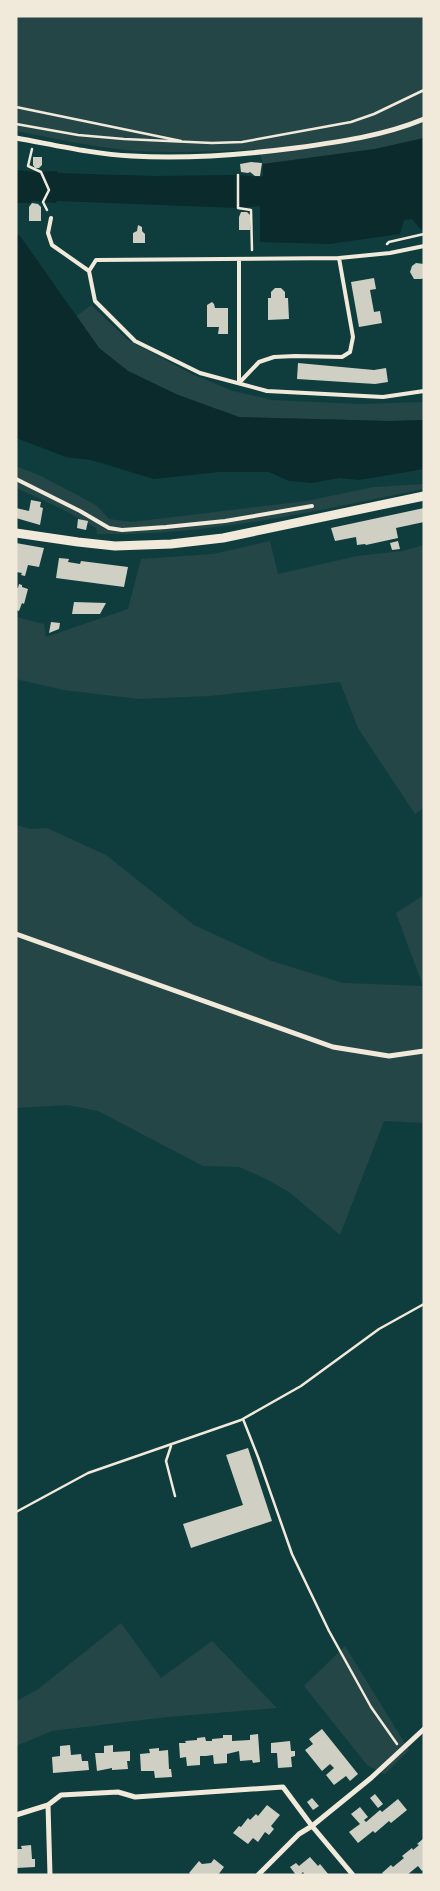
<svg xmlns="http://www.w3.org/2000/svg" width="440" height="1891" viewBox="0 0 440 1891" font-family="Jost,sans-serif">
<rect width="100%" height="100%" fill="#0f3d3e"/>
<path fill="#244646" d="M16,16H424V138L375,149L263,164L259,149C215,151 170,154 125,150C89,146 52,138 16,131Z
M91,305L128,340L192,374L233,391L272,400L359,404L424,402V420L389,421L239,417L178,395L128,371L99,348L77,316Z
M16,466L43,477L96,505L109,519L132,522L306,501L374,487L424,484V489C334,507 245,528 154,533C135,534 116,534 97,534L96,528L62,509L16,488Z
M270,541L278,574L357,556L402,551L424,545V808L415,814L358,728L340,682L209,696L139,699L63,690L16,679V617L44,624L46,637L128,609L141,559L213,554Z
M16,825L31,829L47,828L106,855L194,925L272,961L343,983L423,986L396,913L424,895V1123L384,1121L340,1235L289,1192L264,1178L239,1167L203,1166L98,1111L67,1105L16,1108Z
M121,1623L161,1678L212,1641L277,1708L167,1717L52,1731L16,1746V1701L37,1690Z
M345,1646L409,1750L385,1774L367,1765L304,1686Z"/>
<path fill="#0a2a2b" d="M424,138V229L421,230L412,219L404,220L400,234L329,244L260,242V206L238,208L57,201L56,203L32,201L30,203H16V170L33,172L57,171L58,173L154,176L238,175L261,177L263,176V164L375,149Z
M16,234L20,236L99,348L128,371L178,395L239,417L389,421L424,420V469L359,480L339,478L312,483L289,481L269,472H219L154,479L91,460L66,457L16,438Z"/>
<path fill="#cfcfc3" d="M33,157H42V165L39,168H35L33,165Z
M251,162L262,163L260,176H255L250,172L248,173L241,172L240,164Z
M32,203L38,204L41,207V221H29V207Z
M241,212H247L250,215V230H239V217Z
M138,225L142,227V231L145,234V243H133V233L137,231Z
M416,263L424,264V278L421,279H414L410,272L412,266Z
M374,278L376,289L370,290L374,312L380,311L382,323L359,327L351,282Z
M275,288H281L285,292V298H288L289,319L268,320V298H271V292Z
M212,302L214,304L215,308H228V334H218L219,327H207V305Z
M298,363L374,370L386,368L388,382L375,384L297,379Z
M31,500L41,502L40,507L43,508L40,525L16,518V508L29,511Z
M424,508V522L396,528L398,538L366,545L365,544L357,545L356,537L335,541L331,528Z
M78,519L88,521L86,530L77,528Z
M398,541L400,549L392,550L390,543Z
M16,543L44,548L39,567L28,565L25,576L21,575L22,573L16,572Z
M59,558L69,559L68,562L80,564L81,561L128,567L124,587L56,578Z
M19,584L22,585V587L28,589L24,604L22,603L19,611L16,610V587L18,588Z
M74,602L106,603L100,614H72Z
M51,622L60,623L59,629L49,633Z
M248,1448L272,1521L191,1548L183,1524L243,1505L226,1455Z
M322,1729L358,1774L350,1781L346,1776L334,1785L326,1775L334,1768L330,1764L322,1771L305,1750L313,1744L309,1739Z
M258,1734L260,1762L253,1763L252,1760L240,1761L239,1751L227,1754V1763L214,1764L213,1755L206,1756H200V1765L187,1766L186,1757L180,1758L179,1743H186L185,1741L197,1740V1738L205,1737L206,1741H212V1739L223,1738V1735H232V1741L250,1740V1735Z
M290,1741L291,1751H295V1756L291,1757L292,1767L278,1768L277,1753H271V1743Z
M70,1745L71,1755L81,1754L82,1761H88L89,1770L53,1773L52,1757L60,1756V1746Z
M113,1745V1752L130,1751V1761H127L128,1769L112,1770V1768L97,1771L95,1753H104V1746Z
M159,1748V1751L168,1750L169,1769H171L172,1777L155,1778L154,1771H141L140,1754L150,1753L149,1749Z
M375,1794L383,1804L378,1808L370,1798Z
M312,1798L319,1806L313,1810L307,1802Z
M398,1799L407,1810L391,1823L389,1821L375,1833L373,1831L358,1843L349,1832L360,1824L351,1814L360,1807L368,1817L364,1820L366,1822L380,1810L382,1812Z
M267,1805L280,1815L271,1826L274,1829L269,1835L265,1832L258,1842L253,1838L248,1844L233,1833L239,1826L241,1827L248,1818L250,1820L256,1814L258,1816Z
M424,1838V1869L422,1871L418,1866L407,1875H384L382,1873L391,1865L393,1867L404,1858L402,1856L412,1848L413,1850L419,1845L417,1844Z
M31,1845L32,1859H35V1867L16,1868V1849H22L21,1846Z
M310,1857L318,1866L320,1864L329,1875H305L303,1872L300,1875H296L290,1867L296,1863L299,1866Z
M214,1859L224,1867L218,1875H192L189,1873L199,1861L202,1864L211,1863Z"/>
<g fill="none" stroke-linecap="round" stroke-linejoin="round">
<path stroke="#f1e9da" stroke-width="2.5" d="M16,107L181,141
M16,124L78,135L124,139L212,143L242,142L351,122L374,114L424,90
M32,149L28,166L41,172L49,190L43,202L47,210
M238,175V208L251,210L252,250
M387,244L389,242L424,234
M243,1419L258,1457L292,1554L329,1631L371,1707L397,1744
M171,1446L166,1461L175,1496
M16,1512L88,1473L241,1420L301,1386L379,1329L424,1304"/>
<path stroke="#f1e9da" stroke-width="4" d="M51,218L48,233L52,245L89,271
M424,246L390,253L339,258L96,260L89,271L95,301L135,341L200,373L267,391L383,397L424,391
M239,383L259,362L274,357L295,356L342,357L350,352L353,337L339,258
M239,383V259
M16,479L80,511L109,528L122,530L166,527L225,521L312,506"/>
<path stroke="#f1e9da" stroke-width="5" d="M16,138C55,145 93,154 132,156C186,159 241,155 295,148C339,142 383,136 424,119
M16,934L333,1047L389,1056L424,1051
M48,1805L50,1875
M16,1815L48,1805L61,1795L118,1792L135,1797L283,1787L312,1826L353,1875
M258,1875L299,1834L312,1826L371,1778L424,1729"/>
<path stroke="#f1e9da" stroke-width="9" d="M16,533L78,542L115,546L171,544L223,538L424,496"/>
</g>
<rect width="440" height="1891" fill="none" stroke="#f1e9da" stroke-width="35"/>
</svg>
